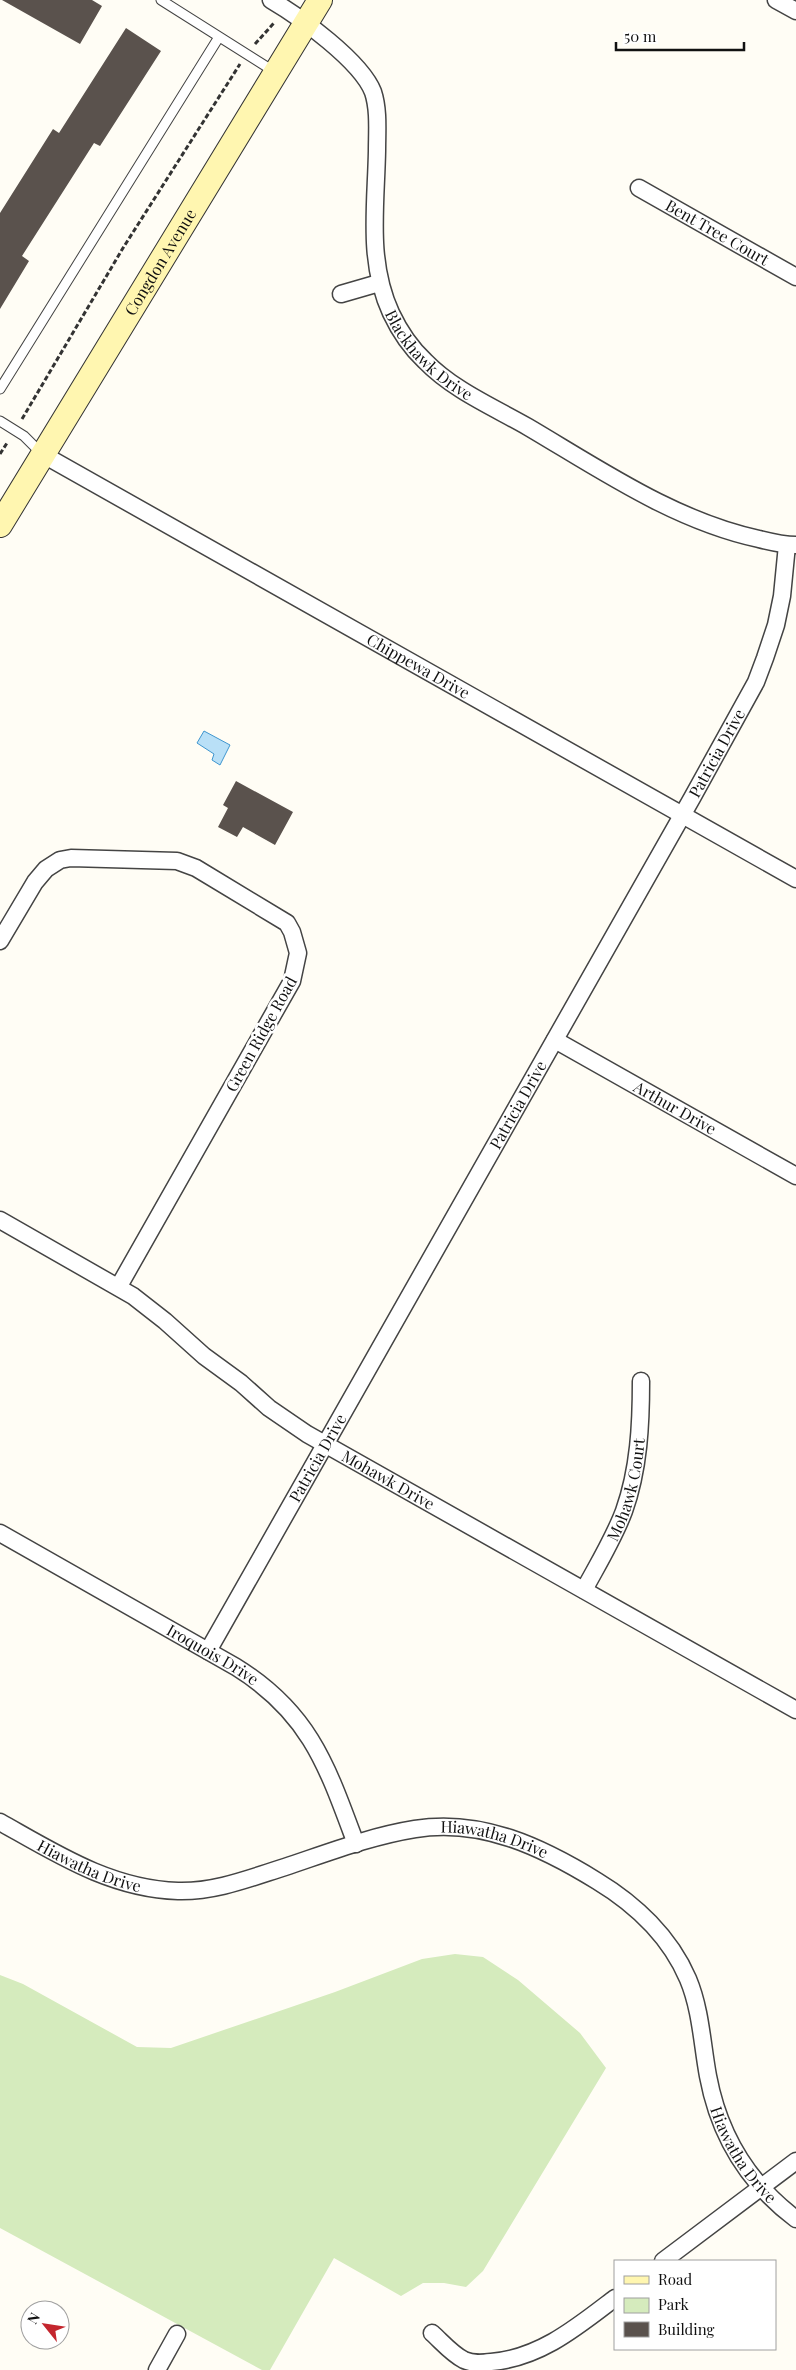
<svg xmlns="http://www.w3.org/2000/svg" width="796" height="2370" viewBox="0 0 796 2370" font-family="'Playfair Display',serif">
<rect width="100%" height="100%" fill="#fffdf5"/>
<path fill="#d5ebbd" d="M455,1954L483,1957L518,1980L580,2033L606,2068L483,2271L466,2287L444,2283H423L401,2296L334,2258L270,2370H262L0,2228V1975L23,1984L137,2047L171,2048L335,1992L422,1959Z"/>
<path fill="#b9e0f7" stroke="#3f96cf" d="M204,731L230,745L220,765L212,760L214,754L197,743Z"/>
<path fill="#5a524d" d="M2,0H92L102,6L80,44Z
M126,28L161,51L100,146L94,143L22,256L29,261L0,309V213L53,129L59,133Z
M236,781L293,812L275,845L243,827L237,837L218,827L228,808L223,805Z"/>
<g fill="none" stroke-linecap="round" stroke-linejoin="round">
<defs>
<path id="lane" d="M161,0L275,72
M0,389L219,37
M0,421L24,436L42,454"/>
<g id="street">
<path id="s1" d="M271,0C300,17 361,61 373,92C379,110 377,132 377,151C376,206 367,261 391,313C399,330 411,348 425,361C453,390 493,407 528,427C601,470 675,521 759,539C771,542 783,545 796,545"/>
<path d="M776,0L796,11"/>
<path id="s2" d="M639,188L796,277"/>
<path d="M341,294L379,283"/>
<path id="s3" d="M42,454L796,879"/>
<path d="M0,941L35,882L46,869L60,860L71,858L177,861L196,868L287,923L292,932L298,953L292,981L119,1286"/>
<path id="s4" d="M555,1040L796,1176"/>
<path id="s5" d="M0,1220L133,1296L165,1321L204,1356L241,1383L269,1408L307,1434L796,1710"/>
<path id="s6" d="M0,1533L236,1667C310,1713 327,1766 356,1844"/>
<path id="s7" d="M584,1590C598,1564 614,1538 624,1511C639,1469 641,1424 641,1381"/>
<path id="s8" d="M208,1651L692,798L756,682L765,658L776,625L782,596L787,545"/>
<path id="s9" d="M0,1822C57,1854 111,1889 178,1891C215,1892 250,1878 285,1867C327,1853 371,1836 415,1829C481,1818 542,1847 597,1881C635,1904 670,1937 688,1979C701,2010 702,2044 708,2076C719,2135 748,2183 796,2219"/>
<path d="M663,2261L796,2161"/>
<path d="M432,2333C442,2342 452,2354 464,2360C473,2364 482,2363 491,2362C540,2358 577,2327 615,2298"/>
<path d="M157,2370L177,2334"/>
</g>
<g id="secondary">
<path id="s10" d="M0,525L320,0"/>
</g>
</defs>
<use href="#lane" stroke="#444" stroke-width="11"/>
<use href="#street" stroke="#444" stroke-width="19"/>
<use href="#secondary" stroke="#333" stroke-width="26"/>
<path stroke="#333" stroke-width="3" stroke-dasharray="5 2.5" stroke-linecap="butt" d="M255,44L274,23
M22,419L123,248L240,64
M0,454L7,443"/>
<use href="#lane" stroke="#fff" stroke-width="9"/>
<use href="#street" stroke="#fff" stroke-width="16"/>
<use href="#secondary" stroke="#fff6b0" stroke-width="24"/>
</g>
<g text-anchor="middle" stroke-width="5" stroke-linejoin="round" paint-order="stroke">
<g font-size="16" fill="#111" stroke="#fff">
<text dy="6" stroke="none"><textPath href="#s2" startOffset="90">Bent Tree Court</textPath></text>
<text dy="6" stroke="none"><textPath href="#s10" startOffset="308">Congdon Avenue</textPath></text>
<text dy="6" stroke="none"><textPath href="#s1" startOffset="420">Blackhawk Drive</textPath></text>
<text dy="6" stroke="none"><textPath href="#s3" startOffset="432">Chippewa Drive</textPath></text>
<text dy="6" stroke="none"><textPath href="#s8" startOffset="1032">Patricia Drive</textPath></text>
<text transform="translate(261 1034) rotate(-61)" y="6">Green Ridge Road</text>
<text dy="6" stroke="none"><textPath href="#s8" startOffset="628">Patricia Drive</textPath></text>
<text dy="6" stroke="none"><textPath href="#s4" startOffset="138">Arthur Drive</textPath></text>
<text dy="6" stroke="none"><textPath href="#s8" startOffset="222">Patricia Drive</textPath></text>
<text dy="6" stroke="none"><textPath href="#s5" startOffset="469">Mohawk Drive</textPath></text>
<text dy="6" stroke="none"><textPath href="#s7" startOffset="110">Mohawk Court</textPath></text>
<text dy="6" stroke="none"><textPath href="#s6" startOffset="245">Iroquois Drive</textPath></text>
<text dy="6" stroke="none"><textPath href="#s9" startOffset="520">Hiawatha Drive</textPath></text>
<text dy="6" stroke="none"><textPath href="#s9" startOffset="100">Hiawatha Drive</textPath></text>
<text dy="6" stroke="none"><textPath href="#s9" startOffset="955">Hiawatha Drive</textPath></text>
</g>
</g>
<rect x="614" y="2260" width="162" height="90" fill="#ffffff" stroke="#a0a0a0"/>
<rect x="624" y="2276" width="25" height="8" fill="#fff6b0" stroke="#a0a0a0"/>
<text x="658" y="2285" font-size="15" fill="#111111">Road</text>
<rect x="624" y="2298" width="25" height="15" fill="#d5ebbd" stroke="#a0a0a0"/>
<text x="658" y="2310" font-size="15" fill="#111111">Park</text>
<rect x="624" y="2322" width="25" height="15" fill="#5a524d" stroke="#a0a0a0"/>
<text x="658" y="2335" font-size="15" fill="#111111">Building</text>
<g transform="translate(45 2325) rotate(300)"><circle r="24" fill="#ffffff" stroke="#a0a0a0"/>
<path d="M0-4L9 19L0 12L-9 19Z" fill="#c4262e"/>
<text y="-8" font-size="14" font-weight="bold" text-anchor="middle" fill="#111111">N</text>
</g>
<path d="M616 42v8h128v-8" fill="none" stroke="#111111" stroke-width="2.5"/>
<text x="624" y="42" font-size="15" fill="#111111" stroke="#ffffff" stroke-width="4" paint-order="stroke">50 m</text>
</svg>
